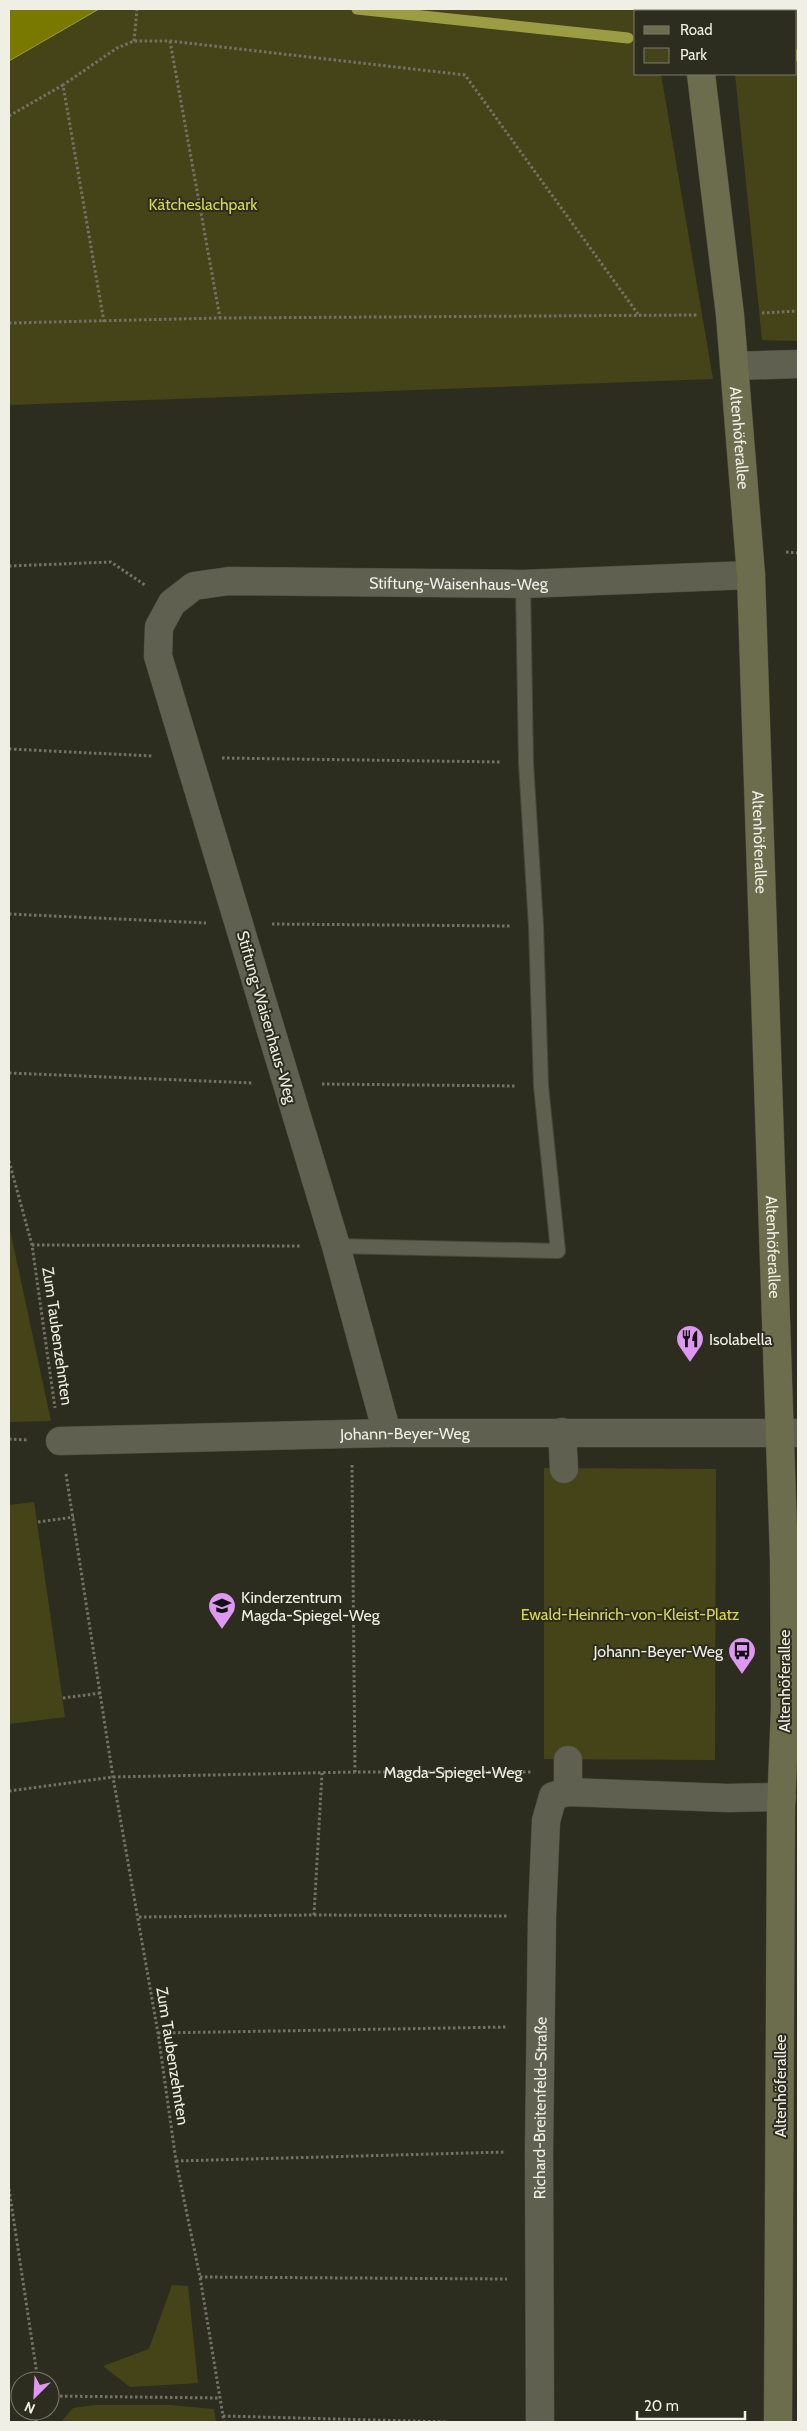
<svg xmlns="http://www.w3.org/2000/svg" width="807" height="2431" viewBox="0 0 807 2431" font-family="Cabin,sans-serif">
<rect width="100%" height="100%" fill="#2d2d1f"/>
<path fill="#454418" d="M9,9H650L651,11H636V74H661L713,379L9,405Z
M729,9H798V341L762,340L735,74H796V11H729Z
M9,1225L51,1421L9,1422Z
M544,1468L716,1469L715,1760L544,1759Z
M34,1502L65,1717L9,1724V1505Z
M172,2285L188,2286L198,2383L130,2387L103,2366L149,2349Z
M95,2405H170L214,2409L216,2422H61L73,2408Z"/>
<path fill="#797800" stroke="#9c9c45" d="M9,9H99L9,61Z"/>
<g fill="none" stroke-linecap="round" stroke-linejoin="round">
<path stroke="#9c9c45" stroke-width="11" d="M357,9L628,38
M796,55L798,56"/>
<defs>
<path id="lane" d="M336,1246L558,1251L541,1086L536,926L526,763L523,584"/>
<g id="street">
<path d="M734,366L798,364"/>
<path d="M562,1432L564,1469"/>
<path id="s2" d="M387,1433L336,1246L158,656L159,627L172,603L194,586L229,581L523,584L751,575"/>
<path id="s3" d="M60,1441L387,1433H798"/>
<path d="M568,1760V1792"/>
<path id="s4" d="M540,2422L539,2152L542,1917L546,1821L553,1796L568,1792L727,1798L782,1797"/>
</g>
<g id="secondary">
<path d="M693,9L694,11"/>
<path id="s5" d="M701,74L730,315L751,575L784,1559L785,1708L781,1808L778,2422"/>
</g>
</defs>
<use href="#lane" stroke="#494a3d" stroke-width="16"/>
<use href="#street" stroke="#494a3d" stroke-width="29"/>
<use href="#secondary" stroke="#494a3d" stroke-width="29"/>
<g stroke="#727266" stroke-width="3" stroke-dasharray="2.5 2.5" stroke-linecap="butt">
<path d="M134,41L137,9"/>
<path d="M170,41L220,318"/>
<path d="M9,116L63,85"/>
<path d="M762,313L798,311"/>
<path d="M104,322L63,85L117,48L134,41H170L465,75L638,314"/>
<path d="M9,323L220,318L698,315"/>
<path d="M786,552L798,553"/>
<path d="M9,566L111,562L145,585"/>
<path d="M9,749L153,756"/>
<path d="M222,758L501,762"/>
<path d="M9,914L206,923"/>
<path d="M272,924L511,926"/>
<path d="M9,1073L253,1083"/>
<path d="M322,1084L515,1086"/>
<path d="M9,1161L32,1245L55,1408"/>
<path d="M32,1245L301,1246"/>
<path d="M9,1439L28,1440"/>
<path d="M352,1465L355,1772"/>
<path d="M66,1474L113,1777L158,2033L176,2161L200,2277L224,2422"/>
<path d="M38,1522L74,1517"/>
<path d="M63,1698L101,1693"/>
<path id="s1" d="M9,1791L113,1777L355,1772H531"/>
<path d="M314,1915L322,1773"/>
<path d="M139,1917L314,1915L509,1916"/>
<path d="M158,2033L508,2027"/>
<path d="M176,2161L506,2152"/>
<path d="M9,2189L38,2381"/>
<path d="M200,2277L507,2279"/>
<path d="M50,2396L220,2398"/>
<path d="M223,2416L447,2422"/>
<path d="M36,2422L38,2411"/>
</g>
<use href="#lane" stroke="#5f6050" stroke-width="14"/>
<use href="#street" stroke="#5f6050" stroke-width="28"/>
<use href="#secondary" stroke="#6c6d4c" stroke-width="28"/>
</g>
<defs>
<symbol id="restaurant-pin" viewBox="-11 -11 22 30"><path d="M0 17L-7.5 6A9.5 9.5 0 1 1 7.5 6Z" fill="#df98f2" stroke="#2d2d1f"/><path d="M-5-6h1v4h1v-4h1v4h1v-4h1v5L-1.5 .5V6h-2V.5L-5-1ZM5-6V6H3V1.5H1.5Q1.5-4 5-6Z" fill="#111"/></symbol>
<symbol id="school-pin" viewBox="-11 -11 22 30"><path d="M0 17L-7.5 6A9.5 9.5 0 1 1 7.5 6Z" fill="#df98f2" stroke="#2d2d1f"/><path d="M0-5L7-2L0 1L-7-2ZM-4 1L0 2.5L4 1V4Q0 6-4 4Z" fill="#111"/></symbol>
<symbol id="bus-pin" viewBox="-11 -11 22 30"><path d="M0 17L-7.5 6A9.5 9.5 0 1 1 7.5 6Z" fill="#df98f2" stroke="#2d2d1f"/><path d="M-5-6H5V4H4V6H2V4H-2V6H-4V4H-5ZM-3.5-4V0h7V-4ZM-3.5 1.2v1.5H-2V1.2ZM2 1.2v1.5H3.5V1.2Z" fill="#111"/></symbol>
</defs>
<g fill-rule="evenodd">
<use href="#restaurant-pin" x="674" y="1323" width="32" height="43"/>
<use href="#school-pin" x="206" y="1590" width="32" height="43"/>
<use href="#bus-pin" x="726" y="1635" width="32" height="43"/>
</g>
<g text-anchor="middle" stroke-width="4" stroke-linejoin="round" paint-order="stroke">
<g font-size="16" fill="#d8d754" stroke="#2d2d1f">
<text x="203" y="210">Kätcheslachpark</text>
<text x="630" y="1620">Ewald-Heinrich-von-Kleist-Platz</text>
</g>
<g font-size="16" fill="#efefe6" stroke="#2d2d1f">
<text dy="6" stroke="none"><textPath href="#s5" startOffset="366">Altenhöferallee</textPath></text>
<text dy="6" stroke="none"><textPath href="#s2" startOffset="1159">Stiftung-Waisenhaus-Weg</textPath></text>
<text dy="6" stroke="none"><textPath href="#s5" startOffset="771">Altenhöferallee</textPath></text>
<text transform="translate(267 1017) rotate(74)" y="6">Stiftung-Waisenhaus-Weg</text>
<text dy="6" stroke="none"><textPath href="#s5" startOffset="1176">Altenhöferallee</textPath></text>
<text transform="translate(58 1336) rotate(82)" y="6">Zum Taubenzehnten</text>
<text dy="6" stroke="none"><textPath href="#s3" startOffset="345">Johann-Beyer-Weg</textPath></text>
<text transform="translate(784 1681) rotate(-90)" y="6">Altenhöferallee</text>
<text dy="6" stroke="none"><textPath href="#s1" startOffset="445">Magda-Spiegel-Weg</textPath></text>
<text transform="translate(173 2056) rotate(81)" y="6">Zum Taubenzehnten</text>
<text transform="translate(780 2086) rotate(-90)" y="6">Altenhöferallee</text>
<text dy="6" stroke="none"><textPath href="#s4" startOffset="314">Richard-Breitenfeld-Straße</textPath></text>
</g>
<g font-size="16" fill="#efefe6" stroke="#2d2d1f" text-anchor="start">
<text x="709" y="1345">Isolabella</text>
<text x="241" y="1603">Kinderzentrum<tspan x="241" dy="18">Magda-Spiegel-Weg</tspan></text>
<text x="723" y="1657" text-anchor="end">Johann-Beyer-Weg</text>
</g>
</g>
<rect width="807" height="2431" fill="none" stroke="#efefe6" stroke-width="20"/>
<rect x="634" y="10" width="162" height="65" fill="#2d2d1f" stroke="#7b7b6f"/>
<rect x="644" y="26" width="25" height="8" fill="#6c6d4c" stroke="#7b7b6f"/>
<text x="680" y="35" font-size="15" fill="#efefe6">Road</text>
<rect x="644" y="48" width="25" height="15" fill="#454418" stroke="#7b7b6f"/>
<text x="680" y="60" font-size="15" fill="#efefe6">Park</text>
<g transform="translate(35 2396) rotate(204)"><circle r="24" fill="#2d2d1f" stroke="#7b7b6f"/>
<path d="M0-4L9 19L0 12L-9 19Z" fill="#df98f2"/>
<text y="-8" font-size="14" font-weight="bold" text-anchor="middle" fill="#efefe6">N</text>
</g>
<path d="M637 2411v8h108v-8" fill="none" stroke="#efefe6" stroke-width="2.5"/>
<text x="644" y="2411" font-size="15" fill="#efefe6" stroke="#2d2d1f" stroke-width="4" paint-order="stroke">20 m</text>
</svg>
